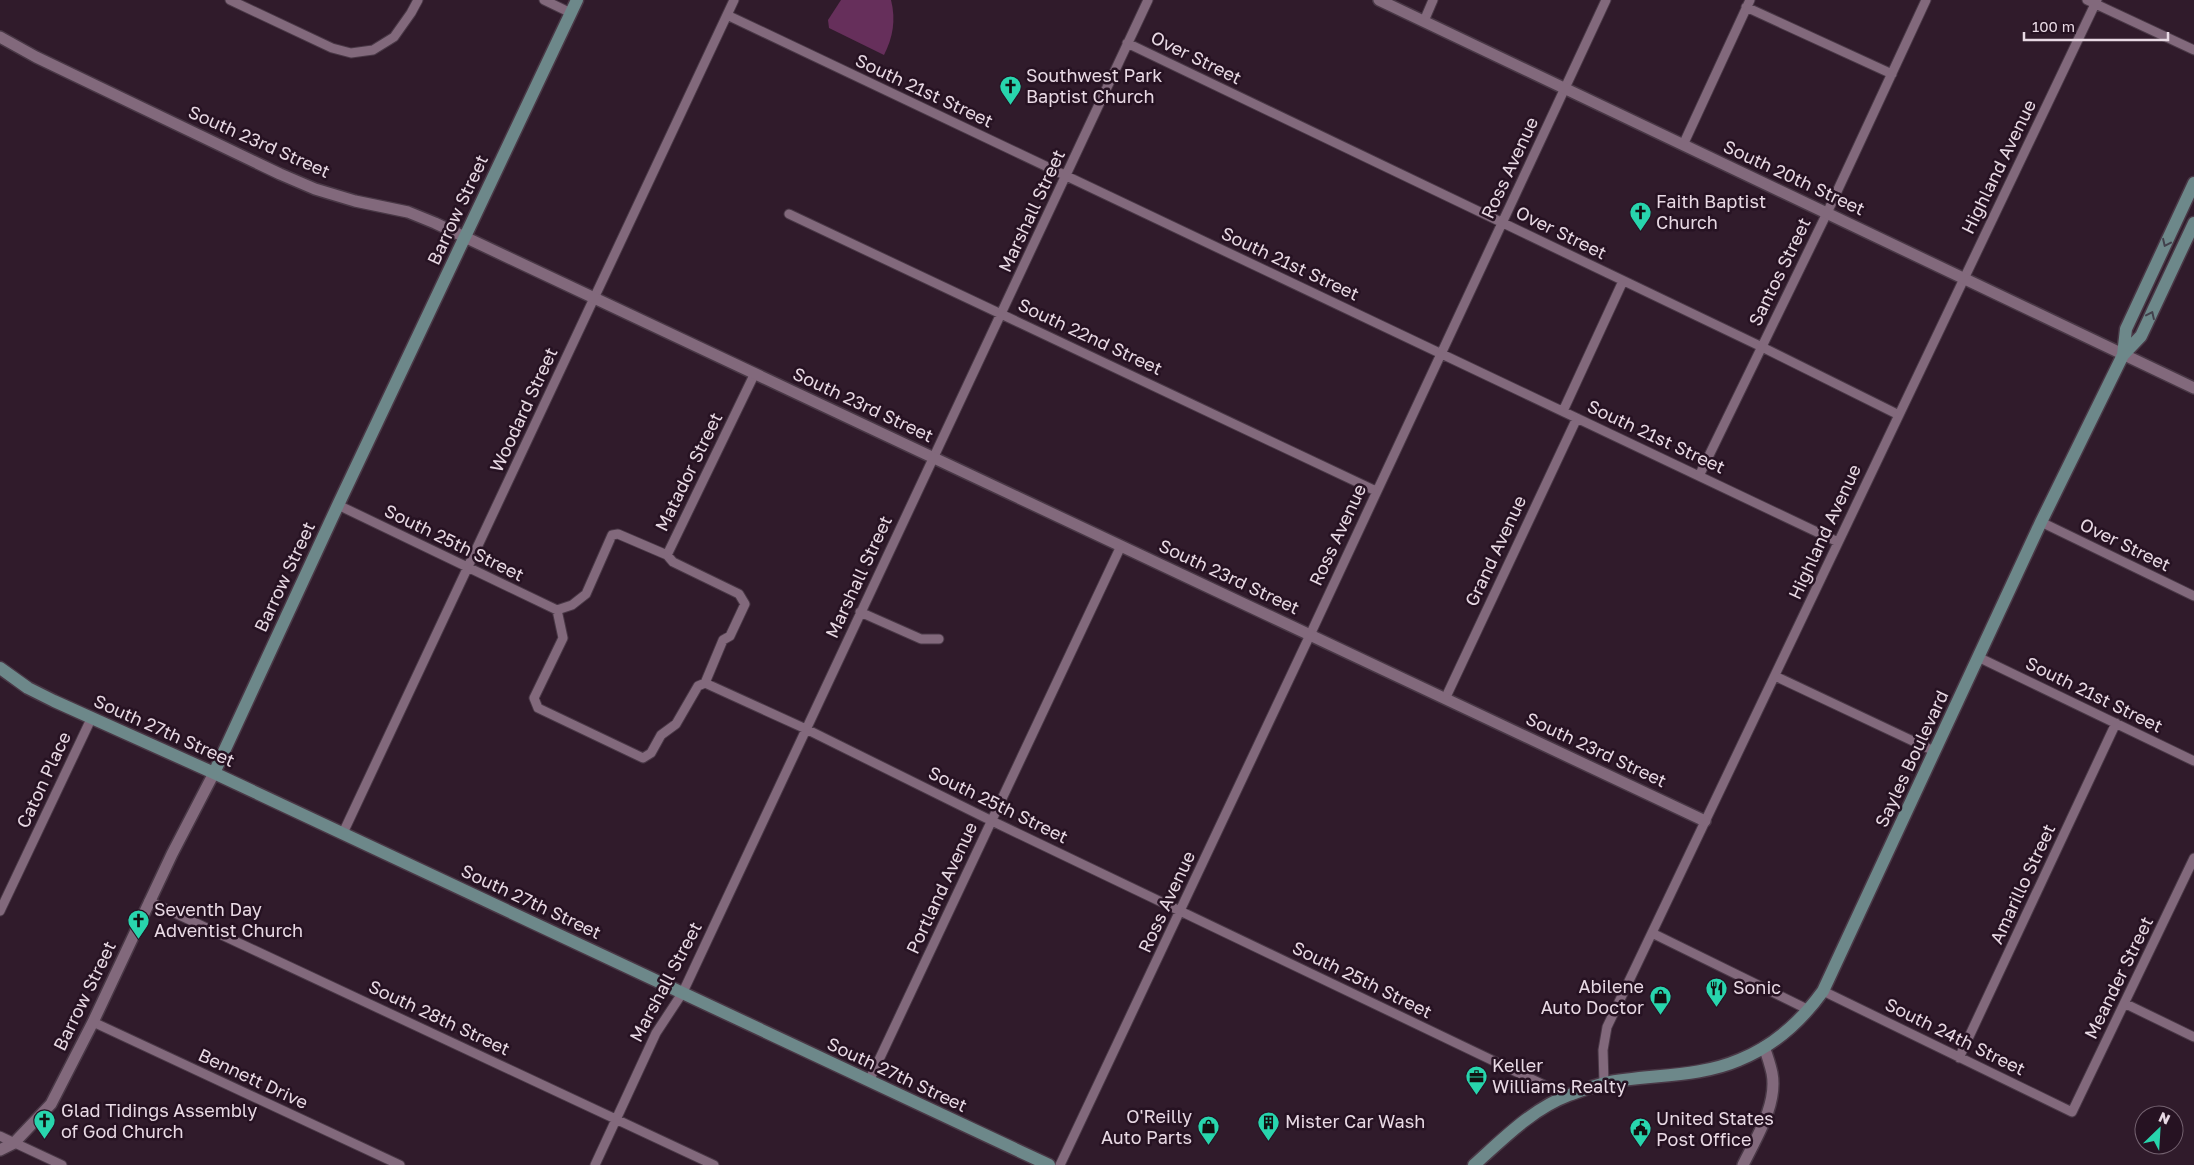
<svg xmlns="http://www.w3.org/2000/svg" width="2194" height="1165" viewBox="0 0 2194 1165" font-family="'Golos Text',sans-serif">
<rect width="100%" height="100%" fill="#301b2b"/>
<path fill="#662f5b" d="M841,0H891C896,20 893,37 884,55L829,28L828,20Z"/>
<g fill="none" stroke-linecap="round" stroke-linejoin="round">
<defs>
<path id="minor" d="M230,0L332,48L351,53L373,50L394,37L411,13L418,0
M544,0L571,13
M2087,0L2194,50
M1746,7L1892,74
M727,15L1838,542
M1424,21L1433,0
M1127,43L1762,347L1899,415
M1683,145L1750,0
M789,214L1376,491
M1563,411L1623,281
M1699,476L1827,213L1926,0
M338,505L557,610L572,605L586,594L612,535L618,534L667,555
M2041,522L2194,596
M557,610L563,638L534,698L538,708L643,758L651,753L661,735L676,724L698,686L705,683L806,729L992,821L1567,1096
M860,612L921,639H939
M1980,658L2194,761
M1775,676L1934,751
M705,683L723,640L730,636L745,604L739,594L673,562L667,555L755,373
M1445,699L1577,418
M343,833L734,0
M149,901L714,1165
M0,911L92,717
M1652,933L1809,1010
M1823,991L2072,1112L2194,858
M2126,1004L2194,1037
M93,1022L400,1165
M1959,1058L2116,723
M869,1081L1121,546
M1604,1083L1603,1050L1607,1027L2097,0
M0,1136L62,1165
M595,1165L656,1033L683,992L1148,0
M1060,1165L1310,635L1606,0"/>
<path id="tertiary" d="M1379,0L2194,388
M0,37L36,57L280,174L315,189L355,201L408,212L435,223L1705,821
M0,1150L14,1143L51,1104L93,1022L172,854L214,773
M1743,1165C1756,1138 1778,1104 1772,1073C1770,1064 1767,1055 1764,1047"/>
<path id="secondary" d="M2123,355L2126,329L2194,183
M0,668L28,688L54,701L214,773L1049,1165
M214,773L338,505L577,0
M1474,1165C1503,1139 1532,1109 1569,1095C1580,1091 1593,1086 1605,1083C1649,1074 1697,1078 1739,1060C1774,1046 1802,1020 1823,991L2041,522L2123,355L2141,336L2194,223"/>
</defs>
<use href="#minor" stroke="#493846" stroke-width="11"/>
<use href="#tertiary" stroke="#493846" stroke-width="14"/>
<use href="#secondary" stroke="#493846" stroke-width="15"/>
<use href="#minor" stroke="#82697c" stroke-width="9"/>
<use href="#tertiary" stroke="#82697c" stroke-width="11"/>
<use href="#secondary" stroke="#6d888a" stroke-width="12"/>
</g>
<defs><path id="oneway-chevron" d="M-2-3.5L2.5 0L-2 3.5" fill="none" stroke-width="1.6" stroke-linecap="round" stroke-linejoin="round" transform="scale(1.25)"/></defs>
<g stroke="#42414c">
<use href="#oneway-chevron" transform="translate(2166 243) rotate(115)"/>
<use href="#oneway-chevron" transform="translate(2151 315) rotate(-65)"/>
</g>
<defs>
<symbol id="church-pin" viewBox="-11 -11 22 30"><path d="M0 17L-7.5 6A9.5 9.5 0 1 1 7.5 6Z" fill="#28d5ad" stroke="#261222"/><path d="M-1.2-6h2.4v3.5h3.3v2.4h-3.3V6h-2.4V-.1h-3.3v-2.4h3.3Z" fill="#111"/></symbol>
<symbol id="restaurant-pin" viewBox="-11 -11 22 30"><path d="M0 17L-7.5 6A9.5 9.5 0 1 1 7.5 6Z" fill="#28d5ad" stroke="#261222"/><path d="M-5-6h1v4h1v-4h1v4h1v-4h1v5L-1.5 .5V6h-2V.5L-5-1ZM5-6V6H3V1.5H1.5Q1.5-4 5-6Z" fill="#111"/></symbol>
<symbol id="shop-pin" viewBox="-11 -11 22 30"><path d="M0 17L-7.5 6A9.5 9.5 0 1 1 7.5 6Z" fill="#28d5ad" stroke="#261222"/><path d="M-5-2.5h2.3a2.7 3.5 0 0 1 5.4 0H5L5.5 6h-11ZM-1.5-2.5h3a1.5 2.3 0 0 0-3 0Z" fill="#111"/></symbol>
<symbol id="office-pin" viewBox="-11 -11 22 30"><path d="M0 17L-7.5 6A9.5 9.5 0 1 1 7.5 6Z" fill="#28d5ad" stroke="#261222"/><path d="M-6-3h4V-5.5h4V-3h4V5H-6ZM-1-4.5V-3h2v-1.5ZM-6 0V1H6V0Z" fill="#111"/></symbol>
<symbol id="building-pin" viewBox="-11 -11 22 30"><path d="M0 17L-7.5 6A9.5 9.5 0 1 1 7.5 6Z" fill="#28d5ad" stroke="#261222"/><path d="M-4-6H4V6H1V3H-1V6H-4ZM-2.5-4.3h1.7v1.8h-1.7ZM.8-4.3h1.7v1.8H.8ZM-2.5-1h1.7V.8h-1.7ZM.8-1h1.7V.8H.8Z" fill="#111"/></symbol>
<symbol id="civic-pin" viewBox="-11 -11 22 30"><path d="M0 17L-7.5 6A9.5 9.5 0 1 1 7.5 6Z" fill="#28d5ad" stroke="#261222"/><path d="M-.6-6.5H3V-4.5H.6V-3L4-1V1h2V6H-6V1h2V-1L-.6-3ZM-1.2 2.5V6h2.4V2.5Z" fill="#111"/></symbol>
</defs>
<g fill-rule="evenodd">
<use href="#church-pin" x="998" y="74" width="25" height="34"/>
<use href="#church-pin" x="1628" y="200" width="25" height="34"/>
<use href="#church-pin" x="126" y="908" width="25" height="34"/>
<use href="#restaurant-pin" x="1704" y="976" width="25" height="34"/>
<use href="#shop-pin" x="1648" y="984" width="25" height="34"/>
<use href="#office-pin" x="1464" y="1064" width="25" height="34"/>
<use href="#church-pin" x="32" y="1108" width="25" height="34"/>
<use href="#building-pin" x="1256" y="1110" width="25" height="34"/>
<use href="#shop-pin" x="1196" y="1114" width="25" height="34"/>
<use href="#civic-pin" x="1628" y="1116" width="25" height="34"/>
</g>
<g text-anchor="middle" stroke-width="5" stroke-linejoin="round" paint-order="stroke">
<g font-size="18" fill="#e8d9e4" stroke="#261222">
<text transform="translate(1196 58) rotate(26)" y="6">Over Street</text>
<text transform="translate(924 91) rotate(25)" y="6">South 21st Street</text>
<text transform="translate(259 142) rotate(24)" y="6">South 23rd Street</text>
<text transform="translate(1999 167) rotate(-64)" y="6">Highland Avenue</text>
<text transform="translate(1510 168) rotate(-65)" y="6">Ross Avenue</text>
<text transform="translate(1794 178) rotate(25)" y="6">South 20th Street</text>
<text transform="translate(458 210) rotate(-65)" y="6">Barrow Street</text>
<text transform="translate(1032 211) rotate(-65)" y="6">Marshall Street</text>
<text transform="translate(1561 233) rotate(26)" y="6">Over Street</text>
<text transform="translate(1290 264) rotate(25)" y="6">South 21st Street</text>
<text transform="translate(1780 272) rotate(-64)" y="6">Santos Street</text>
<text transform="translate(1090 337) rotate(25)" y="6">South 22nd Street</text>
<text transform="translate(863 405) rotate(25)" y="6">South 23rd Street</text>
<text transform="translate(524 410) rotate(-65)" y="6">Woodard Street</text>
<text transform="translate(1656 437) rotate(25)" y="6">South 21st Street</text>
<text transform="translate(689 472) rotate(-64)" y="6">Matador Street</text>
<text transform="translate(1825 532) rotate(-65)" y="6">Highland Avenue</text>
<text transform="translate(1338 535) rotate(-65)" y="6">Ross Avenue</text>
<text transform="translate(454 543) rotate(26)" y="6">South 25th Street</text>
<text transform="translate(2125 545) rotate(26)" y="6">Over Street</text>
<text transform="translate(1496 551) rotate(-65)" y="6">Grand Avenue</text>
<text transform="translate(285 577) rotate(-65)" y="6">Barrow Street</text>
<text transform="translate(859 577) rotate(-65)" y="6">Marshall Street</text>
<text transform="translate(1229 577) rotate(25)" y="6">South 23rd Street</text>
<text transform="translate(2094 695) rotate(26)" y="6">South 21st Street</text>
<text transform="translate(164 731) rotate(24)" y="6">South 27th Street</text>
<text transform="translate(1596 750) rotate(25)" y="6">South 23rd Street</text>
<text transform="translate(1912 759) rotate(-65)" y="6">Sayles Boulevard</text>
<text transform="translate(44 780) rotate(-65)" y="6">Caton Place</text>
<text transform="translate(998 805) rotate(26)" y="6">South 25th Street</text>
<text transform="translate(2023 884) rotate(-65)" y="6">Amarillo Street</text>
<text transform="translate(942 888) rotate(-65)" y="6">Portland Avenue</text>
<text transform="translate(531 902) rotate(25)" y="6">South 27th Street</text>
<text transform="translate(1167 902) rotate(-65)" y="6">Ross Avenue</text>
<text transform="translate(2119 978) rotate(-64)" y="6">Meander Street</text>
<text transform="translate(1362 980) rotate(26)" y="6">South 25th Street</text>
<text transform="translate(666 982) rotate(-62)" y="6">Marshall Street</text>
<text transform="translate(85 996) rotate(-64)" y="6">Barrow Street</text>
<text transform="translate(439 1018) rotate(25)" y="6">South 28th Street</text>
<text transform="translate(1955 1037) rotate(26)" y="6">South 24th Street</text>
<text transform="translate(897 1075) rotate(25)" y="6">South 27th Street</text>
<text transform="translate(253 1079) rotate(25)" y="6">Bennett Drive</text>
</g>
<g font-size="18" fill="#e8d9e4" stroke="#261222" text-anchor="start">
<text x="1026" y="82">Southwest Park<tspan x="1026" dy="21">Baptist Church</tspan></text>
<text x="1656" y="208">Faith Baptist<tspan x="1656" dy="21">Church</tspan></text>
<text x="154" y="916">Seventh Day<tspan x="154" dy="21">Adventist Church</tspan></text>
<text x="1644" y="993" text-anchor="end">Abilene<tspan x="1644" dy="21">Auto Doctor</tspan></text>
<text x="1733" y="994">Sonic</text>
<text x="1492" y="1072">Keller<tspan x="1492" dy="21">Williams Realty</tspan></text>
<text x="61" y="1117">Glad Tidings Assembly<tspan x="61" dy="21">of God Church</tspan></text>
<text x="1192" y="1123" text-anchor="end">O'Reilly<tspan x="1192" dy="21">Auto Parts</tspan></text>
<text x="1656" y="1125">United States<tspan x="1656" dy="21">Post Office</tspan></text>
<text x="1285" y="1128">Mister Car Wash</text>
</g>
</g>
<g transform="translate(2159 1130) rotate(25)"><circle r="24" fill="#261222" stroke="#746270"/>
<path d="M0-4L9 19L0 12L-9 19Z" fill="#28d5ad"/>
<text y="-8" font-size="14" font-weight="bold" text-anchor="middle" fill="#e8d9e4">N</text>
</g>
<path d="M2024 32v8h144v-8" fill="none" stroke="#e8d9e4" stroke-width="2.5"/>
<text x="2032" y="32" font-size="15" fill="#e8d9e4" stroke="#261222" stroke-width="4" paint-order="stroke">100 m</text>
</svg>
